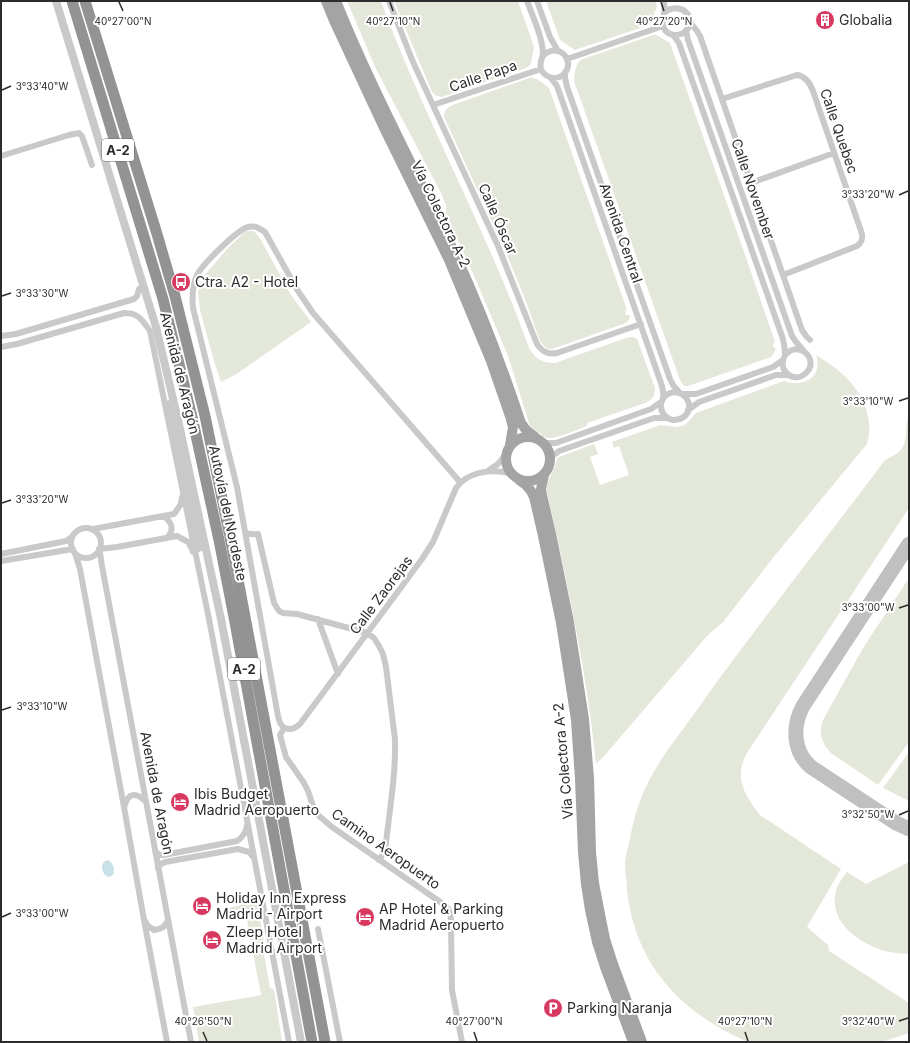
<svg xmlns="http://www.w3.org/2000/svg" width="910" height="1043" viewBox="0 0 910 1043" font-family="Inter,sans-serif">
<rect width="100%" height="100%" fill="#fff"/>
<path fill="#e4e8da" d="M347,1H381C424,119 487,230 529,348C535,359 543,363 555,363L629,337H633L637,339L655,388C655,397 652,400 645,403L587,423V426C579,429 556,439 548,438C544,437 533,429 530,426L508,356L475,278L446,214V205L441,193L375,67Z
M394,1H518L534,47L531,63L529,66L526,68L442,97L437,96L432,92Z
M546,1H655L657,7C654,13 653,20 649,25L575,50L560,40Z
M653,35H656L670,43L671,46L742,246L775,342L773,344L774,348H776L775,351L771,357L688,386H684L680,380L574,81C574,74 576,65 580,60Z
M532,77L540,81L549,88L627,310L625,311L626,315H629L630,317L628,321L626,323L552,349H548L545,347L540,341L525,299L504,248L444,117C444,111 447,107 453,105Z
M246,231H254L261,240L291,295L311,322L238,373L221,382L214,361L200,310L198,292L203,277L227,249Z
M816,355C824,360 832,365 839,371C861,389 875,417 867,444L776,554L723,622L707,636L605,755L596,764C587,672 567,582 547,492C546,482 551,476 555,466C556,462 556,460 559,457L594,444L598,454L590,457L600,485L629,475L619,446L614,448L612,442L660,425L677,427L685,425L689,421L696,413L784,381C804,388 823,377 816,355Z
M909,415V508L747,753C745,757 743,761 742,765C737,785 749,801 760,815L841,869L807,927L828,945L829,951L909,1003V1033L882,1042H748C681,1013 635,965 627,890C627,881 625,873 625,864C625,858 627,850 629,843C632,828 635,813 641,798C648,780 658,764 669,748C684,728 699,707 713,687C769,611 828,536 885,460C889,458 895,455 899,452C909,443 904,427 909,415Z
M909,578V742L878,785L831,753L825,746L821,736V727L823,720L863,648Z
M909,752V801L883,788Z
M909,862V880L907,883L909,884V954C901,953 892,953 885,951C858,943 828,922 836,890C838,884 843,877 847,872L866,884Z
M257,902L266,952L264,954L270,988L274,989L282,1042H199L193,1007L261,995L246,915L228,918L226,908Z"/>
<path fill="#c7e1e7" d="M108,860C114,864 115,869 113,875L109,877L105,875C101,870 100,862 108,860Z"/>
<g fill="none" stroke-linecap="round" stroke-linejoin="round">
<path stroke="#c0c0c0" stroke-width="15" d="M909,544L803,706C792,726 793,752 811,767L896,823L909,829"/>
<path stroke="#c9c9c9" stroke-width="6" d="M389,1L413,62L498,246L537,344C542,352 548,355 557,353L641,324
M527,1C532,14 540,32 542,45C543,48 543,51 543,54C542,60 539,63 541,69C543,74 548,77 553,78C557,78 561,77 564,74C577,60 557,41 543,56
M537,1L550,37L558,51
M664,1C664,5 665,10 664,13C661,23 662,33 674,35C678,35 683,34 686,31C699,17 679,0 664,13
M690,22L697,31L700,36L802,330L806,336L810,340
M686,30L688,40L792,336L796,342L803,350
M673,35L679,43L783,339C784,344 785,350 785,355C784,357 783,359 783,361C781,368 787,376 794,377C798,378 803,376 806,373C820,360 799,339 785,355
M567,59L663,26
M565,74V78L567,87L670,379L673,385L679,392
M551,78L557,86L662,386C663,390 664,395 663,399C662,401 661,402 661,404C660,412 666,419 673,420C677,420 681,419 685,416C698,403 678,382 663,398
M722,99L797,75C806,76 810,83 813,91L861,231C863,237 863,242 857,246L783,275
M433,105L541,69
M1,156L69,135L79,133L82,136L92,165
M751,183L834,153
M1,336L16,334L134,299L137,296L139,289
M1,347L17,344L124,313C139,313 142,320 150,331L209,619L289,1042
M683,394H696L773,367L783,360
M170,403L195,522L199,549
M688,410L699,402L776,375H789
M543,443H556L651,409L661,402
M550,458L559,451L654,418H668
M489,470L498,464L505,455
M163,516C172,522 175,529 167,538
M71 543a15 15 0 1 1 30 0a15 15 0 1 1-30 0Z
M93,529L174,514L181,504L182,497
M246,534C250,533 254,535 258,534L274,603L279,611L283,613L297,614L367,633L374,638L379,646L383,654L386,667L395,739C396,776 389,814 385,851L379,860
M99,549L117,547L177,536L188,542L191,547L193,552
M99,550L100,553L102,566C131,725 162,883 191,1042
M75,553L80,569L124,807L144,920L167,1042
M1,554L66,541L72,537
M1,561L73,549
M318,619L338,674
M284,728L280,723L278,716L237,487L193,308C192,297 192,286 197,275C202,265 238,229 248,227C255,225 259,228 265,232L298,291L313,313L460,482
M284,728L280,735L286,757L304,783L308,791L314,809L318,815L332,827L446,906C451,911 451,917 451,924L452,990L462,1042
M284,728C291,730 294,729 300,724L422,559L433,542L456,488C468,471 492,469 510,473
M125,805C128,793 136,792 145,801
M155,851L160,855H164L237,841C243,837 246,833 247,825
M158,868L161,864L165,862L238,849L249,852L253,857
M145,921L148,926L154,930C162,929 165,927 168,920
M318,929L340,1042"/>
<path stroke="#c9c9c9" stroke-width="8" d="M56,1L156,327L178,420L221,619L301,1042"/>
<path stroke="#a4a4a4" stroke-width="10" d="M326,1L335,23L384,128L449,260L491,361L510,416L513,427L510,445
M336,1C371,88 416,171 456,256C481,310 502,366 521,423L526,430L535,437
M506 459a22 22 0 1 1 44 0a22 22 0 1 1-44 0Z
M544,475L541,489L542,495L551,534L569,622L584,719L589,778L591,852L594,883L599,909L605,939L613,964L642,1042
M519,480L526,485L531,491L534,497L543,536L561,623L576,720L580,779L583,852L586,884L590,910L597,942L605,967L633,1042"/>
<path stroke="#939393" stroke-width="11" d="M72,1L163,299L192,417L219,540L234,617L312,1042
M85,1L157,234L175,296L205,416L230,537L325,1042"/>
</g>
<path fill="none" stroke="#2c2c2c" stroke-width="1.5" d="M119,2L123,11M390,2L393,11M661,2L664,11M2,90L11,86M899,195L908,191M2,296L11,293M899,401L908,398M2,503L11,500M899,608L908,605M2,710L11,707M899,815L908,811M2,917L11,913M899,1021L908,1018M203,1032L207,1041M474,1032L477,1041M745,1032L748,1041"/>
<defs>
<symbol id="building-disc" viewBox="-11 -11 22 22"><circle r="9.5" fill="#d73961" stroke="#fff"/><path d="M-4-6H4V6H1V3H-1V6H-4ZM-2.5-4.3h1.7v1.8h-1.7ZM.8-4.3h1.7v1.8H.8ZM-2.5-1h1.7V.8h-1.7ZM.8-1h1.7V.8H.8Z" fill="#fff"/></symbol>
<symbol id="bus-disc" viewBox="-11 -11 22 22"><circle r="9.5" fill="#d73961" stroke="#fff"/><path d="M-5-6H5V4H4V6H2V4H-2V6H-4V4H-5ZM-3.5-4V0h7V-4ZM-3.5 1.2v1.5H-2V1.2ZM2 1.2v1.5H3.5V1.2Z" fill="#fff"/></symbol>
<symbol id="hotel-disc" viewBox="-11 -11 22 22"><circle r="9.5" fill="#d73961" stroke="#fff"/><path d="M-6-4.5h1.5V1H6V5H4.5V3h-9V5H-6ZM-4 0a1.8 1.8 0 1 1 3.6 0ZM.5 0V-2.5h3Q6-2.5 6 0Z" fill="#fff"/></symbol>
<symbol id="parking-disc" viewBox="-11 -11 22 22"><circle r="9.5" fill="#d73961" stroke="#fff"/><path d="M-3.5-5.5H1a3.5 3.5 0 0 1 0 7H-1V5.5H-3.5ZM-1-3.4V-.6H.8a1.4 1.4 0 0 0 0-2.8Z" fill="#fff"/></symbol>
</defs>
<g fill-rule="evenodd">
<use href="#building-disc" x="814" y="9" width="22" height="22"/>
<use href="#bus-disc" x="170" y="271" width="22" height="22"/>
<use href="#hotel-disc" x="169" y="791" width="22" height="22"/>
<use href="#hotel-disc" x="191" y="895" width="22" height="22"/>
<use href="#hotel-disc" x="354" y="906" width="22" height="22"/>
<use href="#hotel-disc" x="201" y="929" width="22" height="22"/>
<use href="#parking-disc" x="542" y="997" width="22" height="22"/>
</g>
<g text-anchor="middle" stroke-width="4" stroke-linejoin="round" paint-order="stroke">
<g fill="#fff" stroke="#6b6b6b" stroke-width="1">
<rect x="102" y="139" width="32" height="22" rx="3"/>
<rect x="228" y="658" width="32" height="22" rx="3"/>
</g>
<g font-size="13" font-weight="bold" fill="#2c2c2c">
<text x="118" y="155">A-2</text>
<text x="244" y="674">A-2</text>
</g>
<g font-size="14" fill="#2c2c2c" stroke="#fff" text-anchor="start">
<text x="839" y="25">Globalia</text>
<text x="195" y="287">Ctra. A2 - Hotel</text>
<text x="194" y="799">Ibis Budget<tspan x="194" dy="16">Madrid Aeropuerto</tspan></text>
<text x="216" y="903">Holiday Inn Express<tspan x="216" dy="16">Madrid - Airport</tspan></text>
<text x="379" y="914">AP Hotel &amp; Parking<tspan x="379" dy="16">Madrid Aeropuerto</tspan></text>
<text x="226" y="937">Zleep Hotel<tspan x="226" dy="16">Madrid Airport</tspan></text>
<text x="567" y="1013">Parking Naranja</text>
</g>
<g font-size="14" fill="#2c2c2c" stroke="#fff">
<text transform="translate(483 76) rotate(-19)" y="5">Calle Papa</text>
<text transform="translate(839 131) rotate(71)" y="5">Calle Quebec</text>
<text transform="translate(753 189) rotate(71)" y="5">Calle November</text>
<text transform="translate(441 214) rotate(64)" y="5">Vía Colectora A-2</text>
<text transform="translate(498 219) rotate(66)" y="5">Calle Óscar</text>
<text transform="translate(621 233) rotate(71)" y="5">Avenida Central</text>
<text transform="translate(180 373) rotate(76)" y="5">Avenida de Aragón</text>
<text transform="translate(228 513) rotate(78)" y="5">Autovía del Nordeste</text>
<text transform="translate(381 595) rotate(-53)" y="5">Calle Zaorejas</text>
<text transform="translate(563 761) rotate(-95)" y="5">Vía Colectora A-2</text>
<text transform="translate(157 793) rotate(79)" y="5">Avenida de Aragón</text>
<text transform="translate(386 849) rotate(35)" y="5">Camino Aeropuerto</text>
</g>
</g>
<g font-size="10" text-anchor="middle" fill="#2c2c2c" stroke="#fff" stroke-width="4" stroke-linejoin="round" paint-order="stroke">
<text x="664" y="25">40°27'20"N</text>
<text x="123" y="25">40°27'00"N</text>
<text x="393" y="25">40°27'10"N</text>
<text x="42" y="90">3°33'40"W</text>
<text x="868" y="198">3°33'20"W</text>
<text x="42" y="297">3°33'30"W</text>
<text x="868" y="405">3°33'10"W</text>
<text x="42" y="503">3°33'20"W</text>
<text x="868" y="611">3°33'00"W</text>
<text x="42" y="710">3°33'10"W</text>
<text x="868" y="818">3°32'50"W</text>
<text x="42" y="917">3°33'00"W</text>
<text x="868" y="1025">3°32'40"W</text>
<text x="203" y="1025">40°26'50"N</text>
<text x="474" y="1025">40°27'00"N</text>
<text x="745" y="1025">40°27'10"N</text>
</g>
<rect width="910" height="1043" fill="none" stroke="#2c2c2c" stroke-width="4"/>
</svg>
